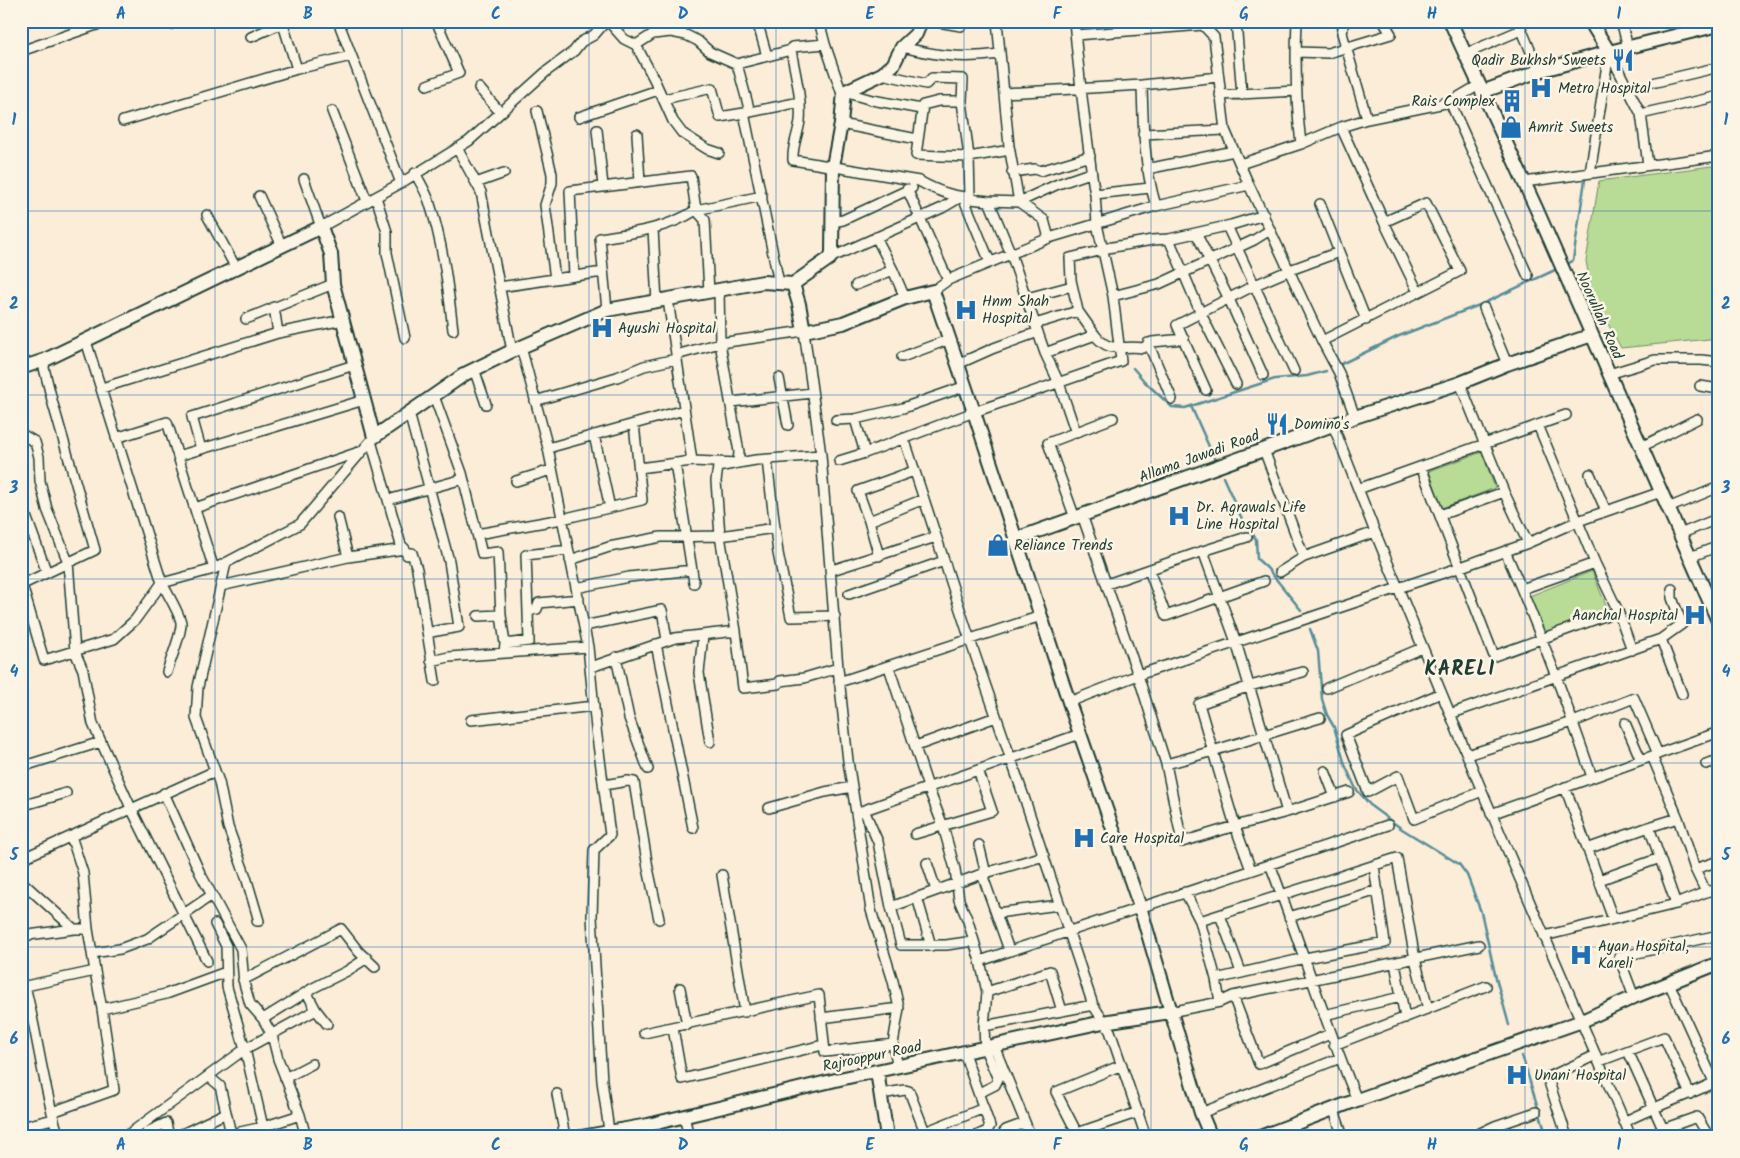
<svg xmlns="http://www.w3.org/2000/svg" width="1740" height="1158" viewBox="0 0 1740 1158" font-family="Kalam,sans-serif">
<rect width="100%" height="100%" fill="#fcedd9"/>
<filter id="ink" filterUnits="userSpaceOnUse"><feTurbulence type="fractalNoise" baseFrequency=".02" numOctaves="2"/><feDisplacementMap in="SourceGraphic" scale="10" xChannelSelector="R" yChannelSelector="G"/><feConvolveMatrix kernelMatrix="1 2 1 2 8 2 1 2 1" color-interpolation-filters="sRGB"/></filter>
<g filter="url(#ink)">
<path fill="#b8db95" stroke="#6c8c64" d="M1719,165V338L1621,348L1592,294L1586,261L1599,181Z
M1482,452L1495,488L1442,508L1429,471Z
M1592,571L1607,608L1541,634L1527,597Z"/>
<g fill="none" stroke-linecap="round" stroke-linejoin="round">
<path stroke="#568e98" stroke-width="2.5" d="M1568,264L1573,260L1585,180
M1337,366L1399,336L1482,304L1555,270
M1133,368L1145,382L1172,407L1185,408L1275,379L1307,376L1326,371
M1191,406L1215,460
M1223,477L1241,517L1256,539L1257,559L1267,568L1301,610
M1310,629L1318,651L1322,699L1327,715L1334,727L1345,765L1356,789L1372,807L1402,829L1459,864L1467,875L1481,912L1496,978L1509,1025
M1522,1056L1547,1137"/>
<defs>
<path id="street" d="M170,21L171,24
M282,21L297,69
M338,21L401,183
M608,21L624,39L636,45L654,79L673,121L682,133L707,149L719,153
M757,21L767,56
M932,21L961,26
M997,21L1009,146L1019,202L1044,220L1049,238
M1074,21C1078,65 1083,108 1089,152C1091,166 1092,180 1095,194L1150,188
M1199,21L1214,37L1225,130L1249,185L1322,341L1339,373L1355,417
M1236,21L1242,95
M1297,21C1295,63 1296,103 1301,144
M1344,21L1342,33L1367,119
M1518,21L1539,71
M1621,21L1628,47
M1076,35L1203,25
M251,37L287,21
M825,44L843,97
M636,45L653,34L671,32L686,35L698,41L710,52L737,64L791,50L792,47L825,44L819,21
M902,47C938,56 963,59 1000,54
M791,50C795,73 802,98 800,121C798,135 792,146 793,160L919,181C935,190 951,197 970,197V199L989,201L1019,202L1058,184L1090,173
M21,51L108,21
M1296,52L1328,53L1391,34L1383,21
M1609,52L1641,114L1648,165
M1465,54L1521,30
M882,74L926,84L932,78L963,79L962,101L969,157L970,197
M1656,82L1719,67
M427,85L459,73L438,25
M1142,85C1143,126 1144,166 1156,206
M479,88L500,112
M844,92L872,100L921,109L923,105L939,101H962
M1004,93L1142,85L1218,77
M1220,95L1296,91
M664,99L712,88L720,117L750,112L737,64
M1450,102L1528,276
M923,105L916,155L969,157L1010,150
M332,111L367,201
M537,111L552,174V183L545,205L555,279
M750,112L800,102
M744,113L779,283
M1641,114L1719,96
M579,117L658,90
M123,121L297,69L351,56
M841,124L917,139
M1341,127L1384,222L1418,292
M597,130L603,186
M637,134L640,182
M1143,134L1225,130
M457,148L481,192L512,351
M1240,164L1301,144L1341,127L1367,119L1450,102L1479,85
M1147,169L1234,151
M1012,172L1035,169L1040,171L1090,156
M415,173C420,182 426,192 429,201C443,243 448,287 453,330
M1590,173L1609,52
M304,179L321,227L401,183L469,141L547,71L574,51L581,42L594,35L606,21
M1524,182L1719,156
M476,183L504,173
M907,189L948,280
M259,196L282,246
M376,197L387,232V253L405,338
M963,197L990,262
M989,201L1011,254L1045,353L1059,383L1076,433
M1320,204L1366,320
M207,215L236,268
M832,222L843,220L912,188
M1227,226L1294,371
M653,229L657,302
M1196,233L1229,299L1263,375
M876,237L893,270
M1169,239L1201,314L1236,384
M1102,249L1152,240L1169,239L1231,225L1264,215
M830,258L942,208L959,198
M574,276L570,191L691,176L696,210L705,220L709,292
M856,285L893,270L905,298
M499,287L603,272
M719,290L720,343L739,452L738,463L718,467L716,481L720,536L736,631L743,688L778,684L780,681L804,678L838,668
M933,291L948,280L1049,238L1156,206L1249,185
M1113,296L1159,284L1254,240L1270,230
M1027,298L1072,286
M668,300L692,461
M274,307L278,333
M1484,308L1507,364
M607,310L600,238C633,233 667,229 696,210L762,196
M246,319L333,284
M1035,324L1078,311
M1095,335C1109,354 1123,345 1143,348L1152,342L1184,339
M86,341L162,583L214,569L300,524L374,437
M1322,341L1460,271L1426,203L1384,222
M1148,343L1172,399
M521,347L548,448L588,647L596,729L610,835L594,850L592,917L602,1081L609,1131
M1045,353L1095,335L1078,311L1071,280L1070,258L1103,250
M676,355L720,343L804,331L821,455L838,668L848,761L871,910L893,981L899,1008L893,1044L898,1067
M902,357L950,339
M958,364L994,348L1038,332
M474,369L486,404
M1609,374L1655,360H1701L1719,362
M779,378L788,425
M1460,383L1504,492L1528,543
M1700,386L1719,389
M102,388L278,333L343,320
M1206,390L1177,325L1255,285L1290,270L1339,252
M434,396L462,473L482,554L498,552L501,615L505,644L504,653
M535,401L617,377L644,366L676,359
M731,402L812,393
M409,413L449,561L459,627L431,632L428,635
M855,419L903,408L966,386
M836,420L855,419L865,453L974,412L1121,361L1113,296L1097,224L1095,194
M1333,425L1375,532L1482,791L1631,1137
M1538,425L1595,563L1618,611L1632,650
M21,433L23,435L35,442L39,457L40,481L47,509L68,562L75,652L83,670L93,724L131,808L207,961
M594,435L610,508
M116,438L167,422L214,569
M904,438L970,640L1023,794L1093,1005L1110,1031L1145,1134L1137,1137
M1641,447L1697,419
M548,448L684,410
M201,449L192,417L354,365
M1264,450L1304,557
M178,456L364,400
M767,460L778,553L791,617L835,616
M839,461L865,453
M675,463L694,583
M1421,467L1494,656L1618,611
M639,468L692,461L738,463L756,460L821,455
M1590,474L1606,511
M516,481L551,470
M1358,489L1566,415
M21,496L26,516L47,573
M388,500L463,479
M195,508L362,451
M1668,508L1719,487
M1082,515L1138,675L1166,764L1182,842L1235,826L1287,812
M1440,515L1504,492
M338,517L348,557
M1075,518L1048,443L1113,418
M869,521L924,499
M21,534L31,531
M477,534L562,519L642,500L634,424
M1680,534L1719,518
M405,549L407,555L412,553L417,569L435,681
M1203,551L1247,537
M1505,551C1538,625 1566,701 1592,777
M879,556L869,521L858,491L914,471
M1690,557L1719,546
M570,560L609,547L661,537L720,536L775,528
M226,563L198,687L196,718L219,782L228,827L246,877L259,921H257
M832,570L936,537
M1149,570L1166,616L1264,581
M1280,572L1304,557L1375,532
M1107,584L1203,551L1236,642L1287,812L1349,792
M21,585L95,550L53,404L44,368L45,360
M22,585L44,660L114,639L135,620L162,583C166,591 181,616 181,623C182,634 170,660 167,672
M221,586L348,557L405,549L401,545L371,441
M576,588L629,577L692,570
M1522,589L1595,563
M849,594L944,561
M528,611L537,609L539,603L579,599
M478,616L501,615
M584,626L662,610L667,640
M703,635L699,673L710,742
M1661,639L1682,694
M505,644L529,641L526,555L568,550
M656,644L693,828
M616,657L629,718L648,769
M431,661L449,657L588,647
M591,667L675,638L736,631
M889,667L928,787L943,826L955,869L959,900L968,921L980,961L987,992L984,1026L985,1049L998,1079L995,1085L979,1093
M839,682L1041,616
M1327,688L1422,648
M1441,693L1346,735L1368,792L1398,776L1414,819L1482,791
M1069,702L1138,675L1461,567L1528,543L1578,521L1661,492
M1450,714L1661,639L1682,624L1672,598V589
M471,720L594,706
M1625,723L1641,760
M916,746L996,717
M1467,755L1573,722L1634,698L1658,754
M1652,756L1678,818L1695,869L1706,892
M1166,764C1218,751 1268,733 1320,718
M1706,764L1719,760
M21,767L101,742
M1325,771L1335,797
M604,785L628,781L634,782L648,868L659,919
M1565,787L1613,919
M164,793L200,873L241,949L244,983L250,1004L263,1019L272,1035L278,1059L300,1115L263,1127L231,1134L220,1086L208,1076
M21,806L66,793
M769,808L825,792L852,787
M864,810L878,842L891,907L901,945H946L974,941
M856,813L1080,734
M1491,814L1719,732
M1649,827L1676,904
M915,834L992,811L978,770
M71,836L83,873L88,929H74
M979,845L986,874
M1587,849L1649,827L1678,818
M21,859L215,771
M927,863L936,890
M1270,864C1300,943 1325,1022 1357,1100
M1695,869L1719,861
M1251,870L1235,826L1199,704L1250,686L1303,672
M982,874L1009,950
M722,875L745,1012
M1599,880L1660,858
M21,881L74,929L21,936
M1185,892L1200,921L1216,979L1220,1002
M917,897L931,946
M891,907L982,874L1044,856
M997,913L1059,905
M1220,915L1241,972
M1289,917L1378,890
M1200,921L1397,858L1415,959L1428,1009
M215,924L226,946L227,987L245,1049L263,1127
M1544,936L1676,904L1706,892L1719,889
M92,953L120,949L147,939L212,895
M980,961L1388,825
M1395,963L1405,1018
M95,971L102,1009
M1216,979L1305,958L1385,943L1374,866
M243,980L341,929L359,952L375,967
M1669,983L1719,1093
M25,986C38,1036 43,1088 59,1137
M21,987L95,971L88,929
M680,988L687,1025
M987,992L1050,971L1062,1011
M307,993L316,1010L327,1024
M1233,996L1259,1064L1330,1034
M1634,997L1619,957L1719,935
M1170,1012L1220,1002L1233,996L1479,945
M1324,1015L1401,997
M821,1018L899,1008
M263,1019L313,988L347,971L367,958
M984,1026L1093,1005
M673,1028L682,1079L823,1045
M644,1033L819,995L825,1052L893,1044
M1334,1045L1486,986
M994,1046L1031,1137
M1628,1051L1663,1129L1697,1117L1709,1137
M964,1053L990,1126L987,1131L974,1137
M1600,1061L1664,1037L1690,1094
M285,1078L312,1064
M557,1094L565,1137
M881,1094L905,1090L909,1091L927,1137
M1334,1110L1343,1137
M52,1112L114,1090L102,1009L166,994L226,972
M1201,1113L1340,1058
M300,1115L306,1137
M684,1116L689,1137
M1624,1122C1653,1107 1684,1097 1713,1083
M648,1125L649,1137
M1495,1126L1536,1112
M21,1127L53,1119
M925,1132L984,1108
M1077,1133L1139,1112
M125,1137L245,1049L316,1010
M147,1137V1132L166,1123L169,1137
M176,1137L226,1113
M1005,1137L1004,1132L1006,1130L1025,1123
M1079,1137L1056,1092L1122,1065
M1472,1137L1495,1126L1498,1137
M1567,1137L1549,1082V1077L1596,1055"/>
<path id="secondary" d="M1450,21L1536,208L1719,623
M1590,21L1609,52
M1482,92L1539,71L1609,52L1719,25
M793,284L830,258L832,253L833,166L841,124L844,92L882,74L893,65L902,47L916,34L921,21
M21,368L45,360L321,227L331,254L333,284L374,437L465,374L512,351L607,310L763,282L793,284L799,304L804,331L843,323L905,298L933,291L974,412L1069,702L1140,907L1201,1113L1211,1137
M1016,539L1355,417L1460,383L1507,364L1592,335
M877,1071L887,1137
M581,1137L648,1125L844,1078L1103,1022L1170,1012
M1260,1137L1357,1100L1582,1021L1634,997L1719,963"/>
</defs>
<use href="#street" stroke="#1f3d34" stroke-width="12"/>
<use href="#secondary" stroke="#1f3d34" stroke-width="16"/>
<use href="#street" stroke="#fcf5e5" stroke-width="9"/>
<use href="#secondary" stroke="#fcf5e5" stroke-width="12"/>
</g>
</g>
<path fill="none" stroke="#1f6fb2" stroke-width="1" stroke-opacity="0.55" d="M215,21V1137M402,21V1137M589,21V1137M776,21V1137M964,21V1137M1151,21V1137M1338,21V1137M1525,21V1137M21,211H1719M21,395H1719M21,579H1719M21,763H1719M21,947H1719"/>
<defs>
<symbol id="restaurant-bare" viewBox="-9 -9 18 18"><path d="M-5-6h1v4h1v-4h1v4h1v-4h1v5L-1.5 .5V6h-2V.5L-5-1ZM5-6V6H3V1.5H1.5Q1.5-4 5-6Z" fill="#1f6fb2" stroke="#fcf5e5" stroke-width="2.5" paint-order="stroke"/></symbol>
<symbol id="hospital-bare" viewBox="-9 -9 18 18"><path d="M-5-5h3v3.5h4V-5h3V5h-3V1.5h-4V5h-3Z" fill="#1f6fb2" stroke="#fcf5e5" stroke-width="2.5" paint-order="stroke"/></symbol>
<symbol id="building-bare" viewBox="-9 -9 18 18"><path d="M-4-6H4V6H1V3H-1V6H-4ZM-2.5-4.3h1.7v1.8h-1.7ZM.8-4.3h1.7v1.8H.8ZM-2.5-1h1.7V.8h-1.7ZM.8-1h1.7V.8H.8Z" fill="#1f6fb2" stroke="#fcf5e5" stroke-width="2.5" paint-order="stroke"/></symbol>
<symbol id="shop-bare" viewBox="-9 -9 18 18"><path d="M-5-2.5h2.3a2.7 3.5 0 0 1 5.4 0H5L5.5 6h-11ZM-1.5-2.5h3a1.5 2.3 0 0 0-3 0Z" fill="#1f6fb2" stroke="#fcf5e5" stroke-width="2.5" paint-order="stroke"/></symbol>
</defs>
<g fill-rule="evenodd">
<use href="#restaurant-bare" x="1607" y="44" width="32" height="32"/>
<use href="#hospital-bare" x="1525" y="72" width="32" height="32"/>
<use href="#building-bare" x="1496" y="85" width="32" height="32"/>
<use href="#shop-bare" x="1495" y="111" width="32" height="32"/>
<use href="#hospital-bare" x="950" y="294" width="32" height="32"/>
<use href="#hospital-bare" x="586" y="312" width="32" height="32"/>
<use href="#restaurant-bare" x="1261" y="408" width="32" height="32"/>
<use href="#hospital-bare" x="1163" y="500" width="32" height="32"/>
<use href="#shop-bare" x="982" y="529" width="32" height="32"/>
<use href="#hospital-bare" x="1679" y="599" width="32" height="32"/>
<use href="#hospital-bare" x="1068" y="822" width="32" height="32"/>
<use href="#hospital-bare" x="1565" y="939" width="32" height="32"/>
<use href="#hospital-bare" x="1501" y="1059" width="32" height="32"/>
</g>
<g text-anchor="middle" stroke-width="5" stroke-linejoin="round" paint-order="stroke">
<g font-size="15" fill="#1f3d34" stroke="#fcf5e5" text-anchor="start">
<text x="1606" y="65" text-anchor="end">Qadir Bukhsh Sweets</text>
<text x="1558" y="93">Metro Hospital</text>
<text x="1495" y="106" text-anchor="end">Rais Complex</text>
<text x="1528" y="132">Amrit Sweets</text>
<text x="982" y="306">Hnm Shah<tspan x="982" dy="17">Hospital</tspan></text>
<text x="618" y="333">Ayushi Hospital</text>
<text x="1294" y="429">Domino's</text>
<text x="1196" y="512">Dr. Agrawals Life<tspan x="1196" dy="17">Line Hospital</tspan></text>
<text x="1014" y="550">Reliance Trends</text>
<text x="1678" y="620" text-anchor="end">Aanchal Hospital</text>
<text x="1100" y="843">Care Hospital</text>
<text x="1598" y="951">Ayan Hospital,<tspan x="1598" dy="17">Kareli</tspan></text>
<text x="1534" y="1080">Unani Hospital</text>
</g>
<g font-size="15" fill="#1f3d34" stroke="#fcf5e5">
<text transform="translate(1600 315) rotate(66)" y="5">Noorullah Road</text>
<text transform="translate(1199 456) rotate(-20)" y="5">Allama Jawadi Road</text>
<text transform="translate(872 1056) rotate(-12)" y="5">Rajrooppur Road</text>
</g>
<g font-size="20" font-weight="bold" letter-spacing="1" fill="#1f3d34" stroke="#fcf5e5">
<text x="1460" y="675">KARELI</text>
</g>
</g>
<rect width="1740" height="1158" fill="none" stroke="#fcf5e5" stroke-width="55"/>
<rect x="28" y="28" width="1684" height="1102" fill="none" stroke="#1f6fb2" stroke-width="2"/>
<g font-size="16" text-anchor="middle" font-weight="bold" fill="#1f6fb2">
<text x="121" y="19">A</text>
<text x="308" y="19">B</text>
<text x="496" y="19">C</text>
<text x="683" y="19">D</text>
<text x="870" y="19">E</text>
<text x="1057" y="19">F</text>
<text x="1244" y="19">G</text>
<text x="1432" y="19">H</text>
<text x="1619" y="19">I</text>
<text x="14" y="125">1</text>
<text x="1726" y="125">1</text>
<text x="14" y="309">2</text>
<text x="1726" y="309">2</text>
<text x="14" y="493">3</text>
<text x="1726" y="493">3</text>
<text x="14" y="677">4</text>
<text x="1726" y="677">4</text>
<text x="14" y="860">5</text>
<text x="1726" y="860">5</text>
<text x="14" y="1044">6</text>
<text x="1726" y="1044">6</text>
<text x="121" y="1150">A</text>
<text x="308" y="1150">B</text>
<text x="496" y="1150">C</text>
<text x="683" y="1150">D</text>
<text x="870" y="1150">E</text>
<text x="1057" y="1150">F</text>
<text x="1244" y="1150">G</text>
<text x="1432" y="1150">H</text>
<text x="1619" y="1150">I</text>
</g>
</svg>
